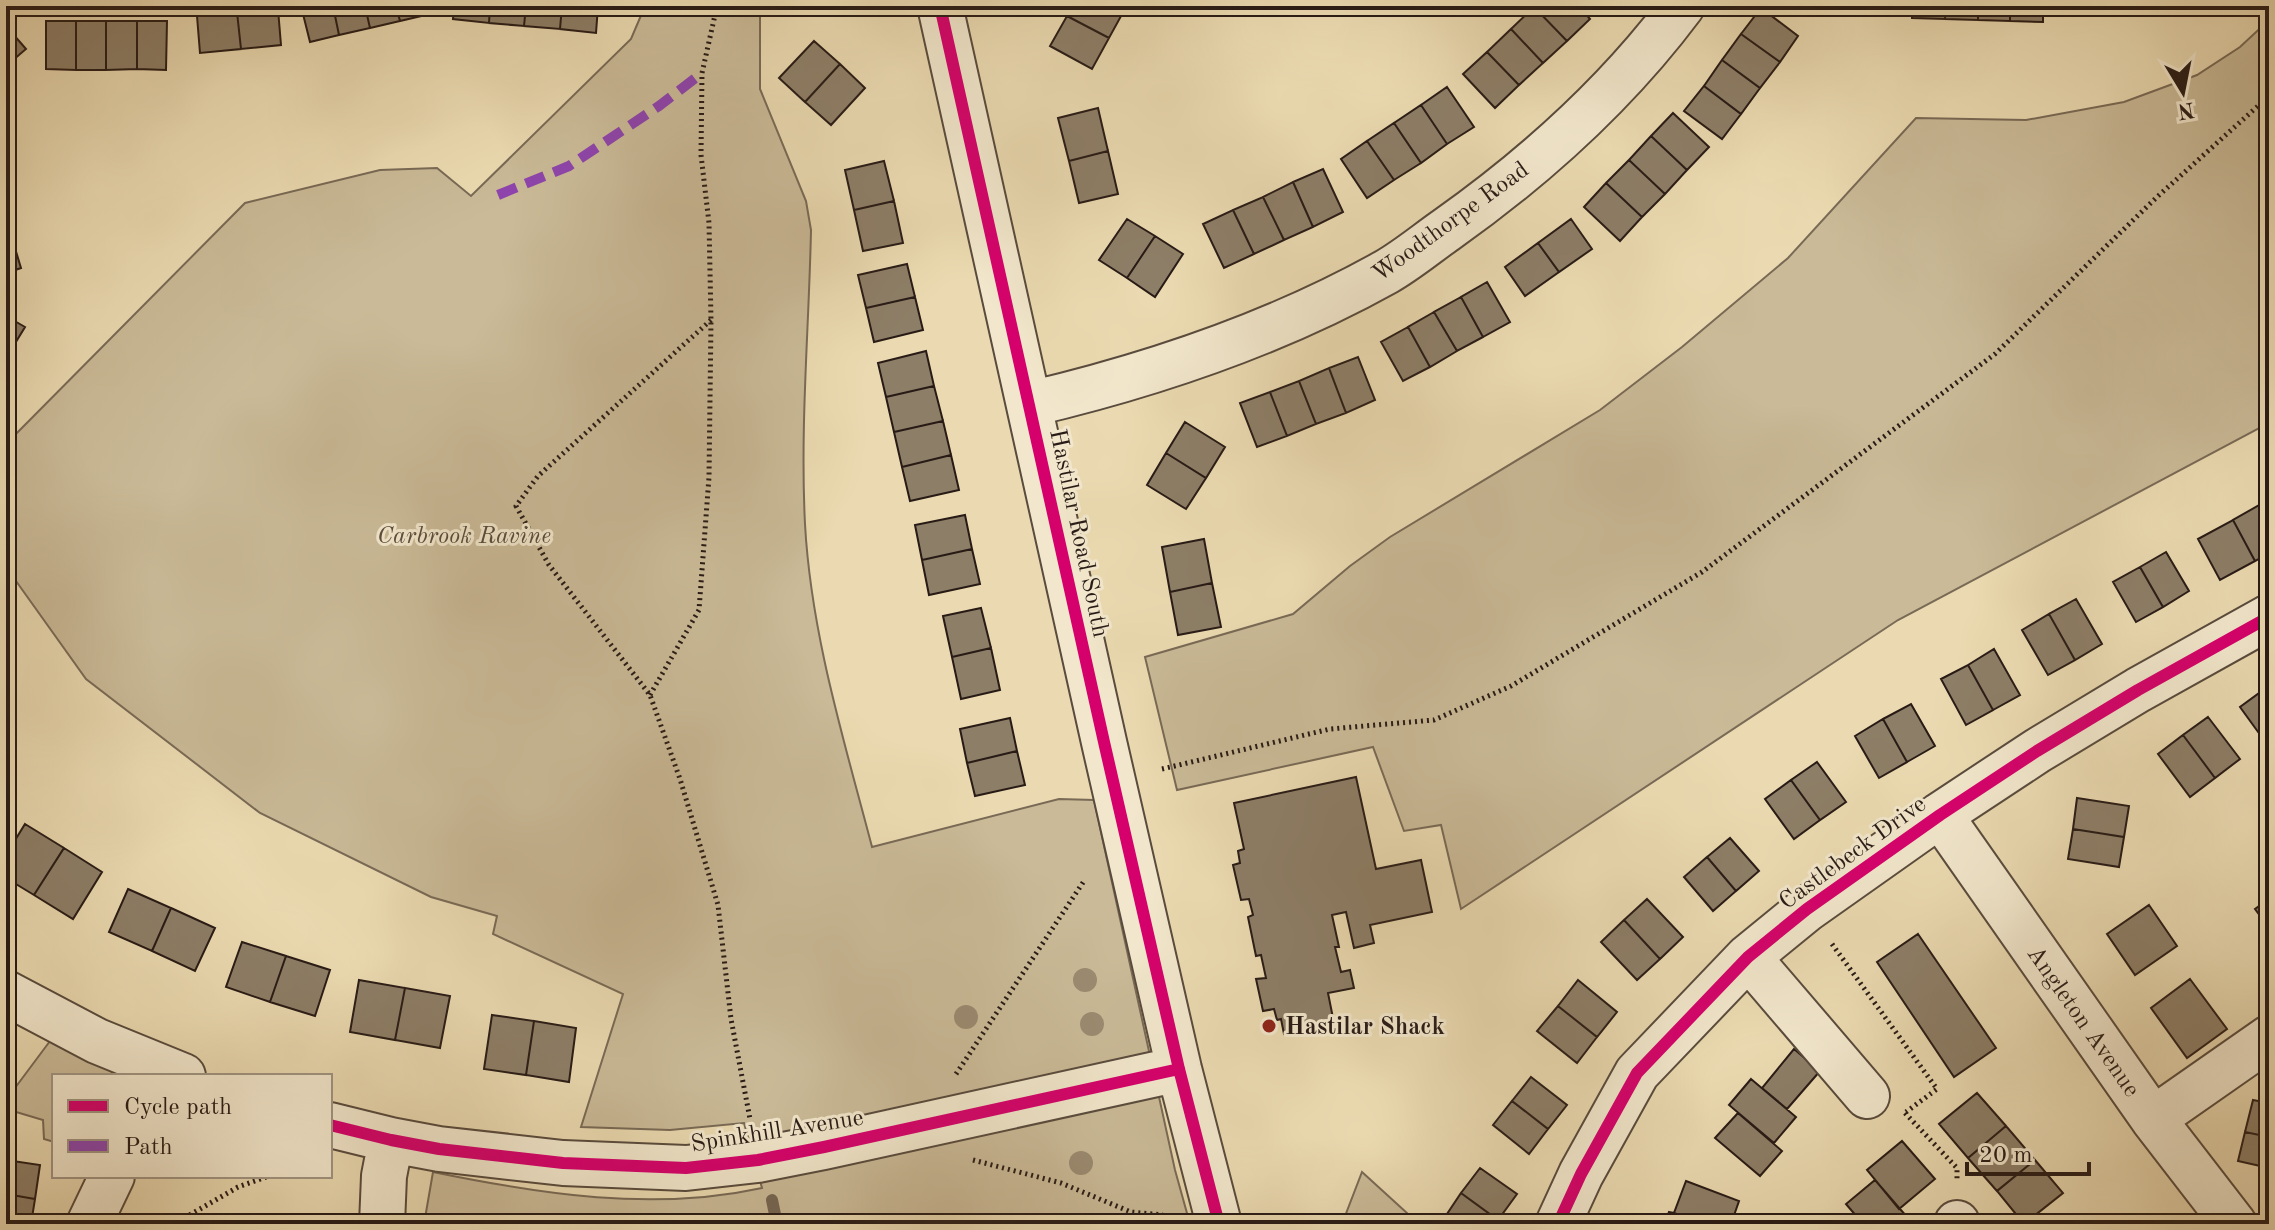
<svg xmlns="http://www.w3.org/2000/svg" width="2275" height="1230" viewBox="0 0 2275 1230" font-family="'Old Standard TT',serif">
<rect width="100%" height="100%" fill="#ebdab1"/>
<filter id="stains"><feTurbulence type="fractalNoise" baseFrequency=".0025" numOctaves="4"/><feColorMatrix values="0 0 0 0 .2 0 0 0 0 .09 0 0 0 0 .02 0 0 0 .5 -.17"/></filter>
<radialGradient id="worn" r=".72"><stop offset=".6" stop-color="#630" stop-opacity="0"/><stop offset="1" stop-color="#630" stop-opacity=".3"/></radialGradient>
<path fill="#caba97" stroke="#796a56" stroke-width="2" d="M645,6H760V89L806,201L811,230C809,328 800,426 805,524C811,634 844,740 872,847L1059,799L1094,800L1175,1170L1190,1224H424L433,1172C540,1194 653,1212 762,1188L744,1123L670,1130L581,1127L623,994L493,934L497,916L431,897L260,813L86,679L6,567V444L245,203L380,170L437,168L471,196L631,39Z
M2269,20V423L1898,620L1461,909L1441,825L1404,831L1373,747L1177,790L1145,657L1293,614L1350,566L1390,537L1600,410L1682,347L1788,258L1916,118L2026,120L2124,102L2197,75L2240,47Z
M56,1033L111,1069L113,1076H54V1142L44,1139L43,1120L6,1109V1100Z
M1362,1172L1419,1224H1342Z"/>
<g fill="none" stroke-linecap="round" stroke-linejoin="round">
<path stroke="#756753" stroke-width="12" d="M772,1200L777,1224"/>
</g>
<path fill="#8d7e67" stroke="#281b16" stroke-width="2" d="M301,6H333L339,35L310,42Z
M333,6H365L370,28L339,35Z
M365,6H396L400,21L370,28Z
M396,6H428L430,14L400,21Z
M454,6H490L489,23L453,19Z
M490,6H526L524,26L489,23Z
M526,6H562L560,29L524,26Z
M562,6H598L596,33L560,29Z
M1073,6H1124L1126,7L1109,38L1067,16Z
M1579,6L1590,19L1567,41L1534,7Z
M1912,6H1946L1945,19L1912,18Z
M1946,6H1978V20L1945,19Z
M1978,6H2010V21L1978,20Z
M2010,6H2043V22L2010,21Z
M1534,7L1567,41L1543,63L1511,29Z
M1761,8L1798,36L1780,62L1741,34Z
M278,9L281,45L241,49L237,12Z
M237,12L241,49L200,53L197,16Z
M1067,16L1109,38L1092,69L1050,46Z
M46,21H76V70L46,69Z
M76,21H106V70H76Z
M106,21H137V69L106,70Z
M137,21H167L166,70L137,69Z
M6,26L26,49L6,66Z
M1511,29L1543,63L1519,85L1487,52Z
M1741,34L1780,62L1760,88L1722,60Z
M814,41L840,64L805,102L779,78Z
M1487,52L1519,85L1495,108L1463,74Z
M1722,60L1760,88L1741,114L1704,86Z
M840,64L865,88L831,125L805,102Z
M1704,86L1741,114L1722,139L1684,111Z
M1447,87L1474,127L1447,144L1421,105Z
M1421,105L1447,144L1421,163L1394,123Z
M1098,108L1108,151L1069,161L1058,118Z
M1673,113L1709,147L1687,170L1651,136Z
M1394,123L1421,163L1394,180L1367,141Z
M1651,136L1687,170L1665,194L1629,160Z
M1367,141L1394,180L1367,198L1341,159Z
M1108,151L1118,194L1079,203L1069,161Z
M1629,160L1665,194L1642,217L1606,183Z
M884,161L894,201L854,210L845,170Z
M1323,169L1343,212L1313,227L1293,182Z
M1293,182L1313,227L1284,240L1263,197Z
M1606,183L1642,217L1620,241L1584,207Z
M1263,197L1284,240L1254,254L1233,210Z
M894,201L903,243L863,251L854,210Z
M1233,210L1254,254L1224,268L1203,224Z
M1127,219L1155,236L1127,278L1099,260Z
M1571,219L1592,249L1559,272L1538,243Z
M11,235L21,268L6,273V236Z
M1155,236L1183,254L1155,297L1127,278Z
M1538,243L1559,272L1525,296L1505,267Z
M907,264L915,297L866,308L858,275Z
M1487,282L1510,322L1483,337L1461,297Z
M915,297L923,330L874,342L866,308Z
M1461,297L1483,337L1457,351L1434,312Z
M1434,312L1457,351L1430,367L1408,327Z
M6,316L25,327L8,355L6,354Z
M1408,327L1430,367L1403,381L1381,342Z
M926,351L934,386L886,397L878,363Z
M1358,357L1375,400L1346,413L1329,368Z
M1329,368L1346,413L1316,424L1299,381Z
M1299,381L1316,424L1287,436L1270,392Z
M934,386L943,421L894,432L886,397Z
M1270,392L1287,436L1257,447L1240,403Z
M943,421L951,455L902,467L894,432Z
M1185,422L1225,447L1206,478L1166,453Z
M1166,453L1206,478L1186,509L1147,485Z
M951,455L959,490L910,501L902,467Z
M2268,500L2269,553L2255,561L2233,520Z
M965,515L972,549L922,560L915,525Z
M2233,520L2255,561L2220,580L2198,539Z
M1204,539L1212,583L1170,592L1162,547Z
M972,549L980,584L929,595L922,560Z
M2166,552L2189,591L2163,607L2140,567Z
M2140,567L2163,607L2136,622L2113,582Z
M1212,583L1221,627L1178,635L1170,592Z
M2076,599L2102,644L2075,660L2049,614Z
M981,608L991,648L952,657L943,616Z
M2049,614L2075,660L2048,675L2022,630Z
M991,648L1000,690L961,699L952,657Z
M1994,649L2020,695L1993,710L1968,665Z
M1968,665L1993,710L1966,725L1941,679Z
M2266,688L2269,692V747L2240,707Z
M1911,704L1935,746L1907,762L1883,719Z
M2208,717L2240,759L2215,778L2183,735Z
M1010,718L1017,751L967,763L960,729Z
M1883,719L1907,762L1879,778L1855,736Z
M2183,735L2215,778L2190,797L2158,754Z
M1017,751L1025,785L975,796L967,763Z
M1817,762L1846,802L1820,820L1791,780Z
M1356,777L1376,869L1421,860L1432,912L1370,925L1374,943L1354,948L1346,912L1332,915L1339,947H1335L1341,972L1350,970L1354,988L1328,993L1334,1023L1284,1034L1281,1019L1277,1020L1274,1009L1263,1011L1256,979L1266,978L1261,955L1256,956L1248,917L1253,915L1249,899L1241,900L1233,865L1240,863L1238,851L1244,849L1234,803Z
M1791,780L1820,820L1794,839L1765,799Z
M2077,798L2129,806L2124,837L2073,829Z
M25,824L64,848L34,895L6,878V855Z
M2073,829L2124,837L2119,867L2068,859Z
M1730,838L1759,871L1736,891L1707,857Z
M64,848L102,872L73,919L34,895Z
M1707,857L1736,891L1713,911L1684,877Z
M128,889L171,908L152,951L109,932Z
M1647,899L1683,937L1660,959L1624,920Z
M2269,899V928L2255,909Z
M2149,905L2177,946L2135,975L2107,934Z
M171,908L215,928L195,971L152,951Z
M1624,920L1660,959L1637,980L1601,942Z
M1918,934L1996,1048L1954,1077L1877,962Z
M242,942L286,956L270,1002L226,987Z
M286,956L330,970L315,1016L270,1002Z
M2190,979L2227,1029L2187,1058L2151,1008Z
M359,980L405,988L395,1040L350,1032Z
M1578,980L1617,1012L1597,1037L1558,1006Z
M405,988L450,996L440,1048L395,1040Z
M1558,1006L1597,1037L1577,1063L1537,1031Z
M492,1015L534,1021L526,1075L484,1069Z
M534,1021L576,1028L569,1082L526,1075Z
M1794,1049L1820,1071L1787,1109L1762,1088Z
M1531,1077L1567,1105L1548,1129L1512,1101Z
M1751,1079L1796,1117L1774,1143L1729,1105Z
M1977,1093L2006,1126L1968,1158L1939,1124Z
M2253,1100L2269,1103V1137L2245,1132Z
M1512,1101L1548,1129L1529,1154L1493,1125Z
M1738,1113L1782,1151L1760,1176L1715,1138Z
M2006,1126L2035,1160L1997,1191L1968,1158Z
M2245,1132L2269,1137V1168L2238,1161Z
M1902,1141L1935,1179L1899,1209L1867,1170Z
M6,1160L40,1165L35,1199L6,1194Z
M2035,1160L2063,1193L2024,1224L1997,1191Z
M1480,1168L1517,1194L1498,1220L1461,1193Z
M1875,1180L1907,1217L1899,1224H1863L1846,1204Z
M1686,1181L1739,1201L1731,1224H1703L1674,1213Z
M1461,1193L1498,1220L1495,1224H1449L1443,1220Z
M6,1194L35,1199L31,1224H6Z
M1669,1212L1674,1213L1703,1224H1664Z"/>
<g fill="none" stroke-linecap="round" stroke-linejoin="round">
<defs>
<path id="minor" d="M940,6L1104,742L1179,1069L1219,1224
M1030,404C1153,375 1275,334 1386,272C1407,260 1426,244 1446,230C1535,167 1617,93 1682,6
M1940,815L2153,1119L2234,1224
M1748,957L1867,1096
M6,993L97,1041L183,1076
M2153,1119L2269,1038
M330,1125L391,1140L439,1149L563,1163L686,1168L758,1160L824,1147L1179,1069
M89,1224L112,1176
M382,1224L384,1176L391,1140
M1558,1224L1581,1174L1637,1073L1748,957L1807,909L1940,815L2037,751L2138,690L2269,617
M1957,1224V1223"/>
</defs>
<use href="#minor" stroke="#594b3d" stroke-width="48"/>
<path stroke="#281b16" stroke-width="5" stroke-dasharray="2 4" stroke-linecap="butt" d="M711,320L538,476L516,506L549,565L650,695L680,779L718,905L731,1019L750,1119
M650,695L699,610L709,477L711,320L709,223L701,155L702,73L717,6
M1162,769L1330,729L1434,720L1511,686L1702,572L1995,354L2157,197L2269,96
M1832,944L1937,1089L1906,1112
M956,1074L1084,881
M1905,1113L1957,1168V1182
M973,1160L1061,1183L1131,1212L1163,1215
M174,1224L238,1187L269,1176"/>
<use href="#minor" stroke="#f2e7cc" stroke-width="44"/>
<path stroke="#8e44ad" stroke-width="10" stroke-dasharray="20 10" stroke-linecap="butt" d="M498,195L569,166L659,106L702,73"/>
<defs>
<path id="cycleway" d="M940,6L1104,742L1179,1069L1219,1224
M330,1125L391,1140L439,1149L563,1163L686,1168L758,1160L824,1147L1179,1069
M1558,1224L1581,1174L1637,1073L1748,957L1807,909L1940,815L2037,751L2138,690L2269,617"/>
</defs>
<use href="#cycleway" stroke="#f2e7cc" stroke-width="17"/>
<use href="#cycleway" stroke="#d6006c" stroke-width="12"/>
</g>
<g fill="#9b8b71">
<circle cx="1085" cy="980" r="12"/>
<circle cx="966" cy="1017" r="12"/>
<circle cx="1092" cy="1024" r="12"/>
<circle cx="1081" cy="1163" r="12"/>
</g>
<circle fill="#8f2418" stroke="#f2e7cc" stroke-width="3" cx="1269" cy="1026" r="8"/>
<g text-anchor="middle" stroke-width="6" stroke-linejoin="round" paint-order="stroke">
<g font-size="24" fill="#281b16" stroke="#f2e7cc">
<text transform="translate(1450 221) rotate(-36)" y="8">Woodthorpe Road</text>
<text transform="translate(1080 533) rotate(78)" y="8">Hastilar Road South</text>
<text transform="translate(1852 852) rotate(-36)" y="8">Castlebeck Drive</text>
<text transform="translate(2084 1021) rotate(55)" y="8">Angleton Avenue</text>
<text transform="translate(777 1130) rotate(-9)" y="8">Spinkhill Avenue</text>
</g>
<g font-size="24" font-style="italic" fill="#594b3d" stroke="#f2e7cc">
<text x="464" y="543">Carbrook Ravine</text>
</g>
<g font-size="24" font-weight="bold" fill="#281b16" stroke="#f2e7cc" text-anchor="start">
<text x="1285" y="1034">Hastilar Shack</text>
</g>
</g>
<rect width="2275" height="1230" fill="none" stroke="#ebdab1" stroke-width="32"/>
<rect x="8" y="8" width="2259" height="1214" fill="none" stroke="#281b16" stroke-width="4"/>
<rect x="16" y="16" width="2243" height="1198" fill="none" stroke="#281b16" stroke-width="2"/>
<rect x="52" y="1074" width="280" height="104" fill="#f2e7cc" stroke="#a19583" stroke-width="2"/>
<rect x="68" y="1100" width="40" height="12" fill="#d6006c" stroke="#a19583" stroke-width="2"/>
<text x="124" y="1114" font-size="24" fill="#281b16">Cycle path</text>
<rect x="68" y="1140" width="40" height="12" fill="#8e44ad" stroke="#a19583" stroke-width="2"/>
<text x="124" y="1154" font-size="24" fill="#281b16">Path</text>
<g transform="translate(2183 92) rotate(170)" stroke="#f2e7cc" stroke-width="6" paint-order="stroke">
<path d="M0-6L14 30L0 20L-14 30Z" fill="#281b16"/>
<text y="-12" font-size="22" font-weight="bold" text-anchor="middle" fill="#281b16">N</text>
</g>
<path d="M1967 1162v12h122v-12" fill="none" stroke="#281b16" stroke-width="4"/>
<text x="1979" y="1162" font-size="24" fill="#281b16" stroke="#f2e7cc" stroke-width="6" paint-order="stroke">20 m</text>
<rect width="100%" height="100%" filter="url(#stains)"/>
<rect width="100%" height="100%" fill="url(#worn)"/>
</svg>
